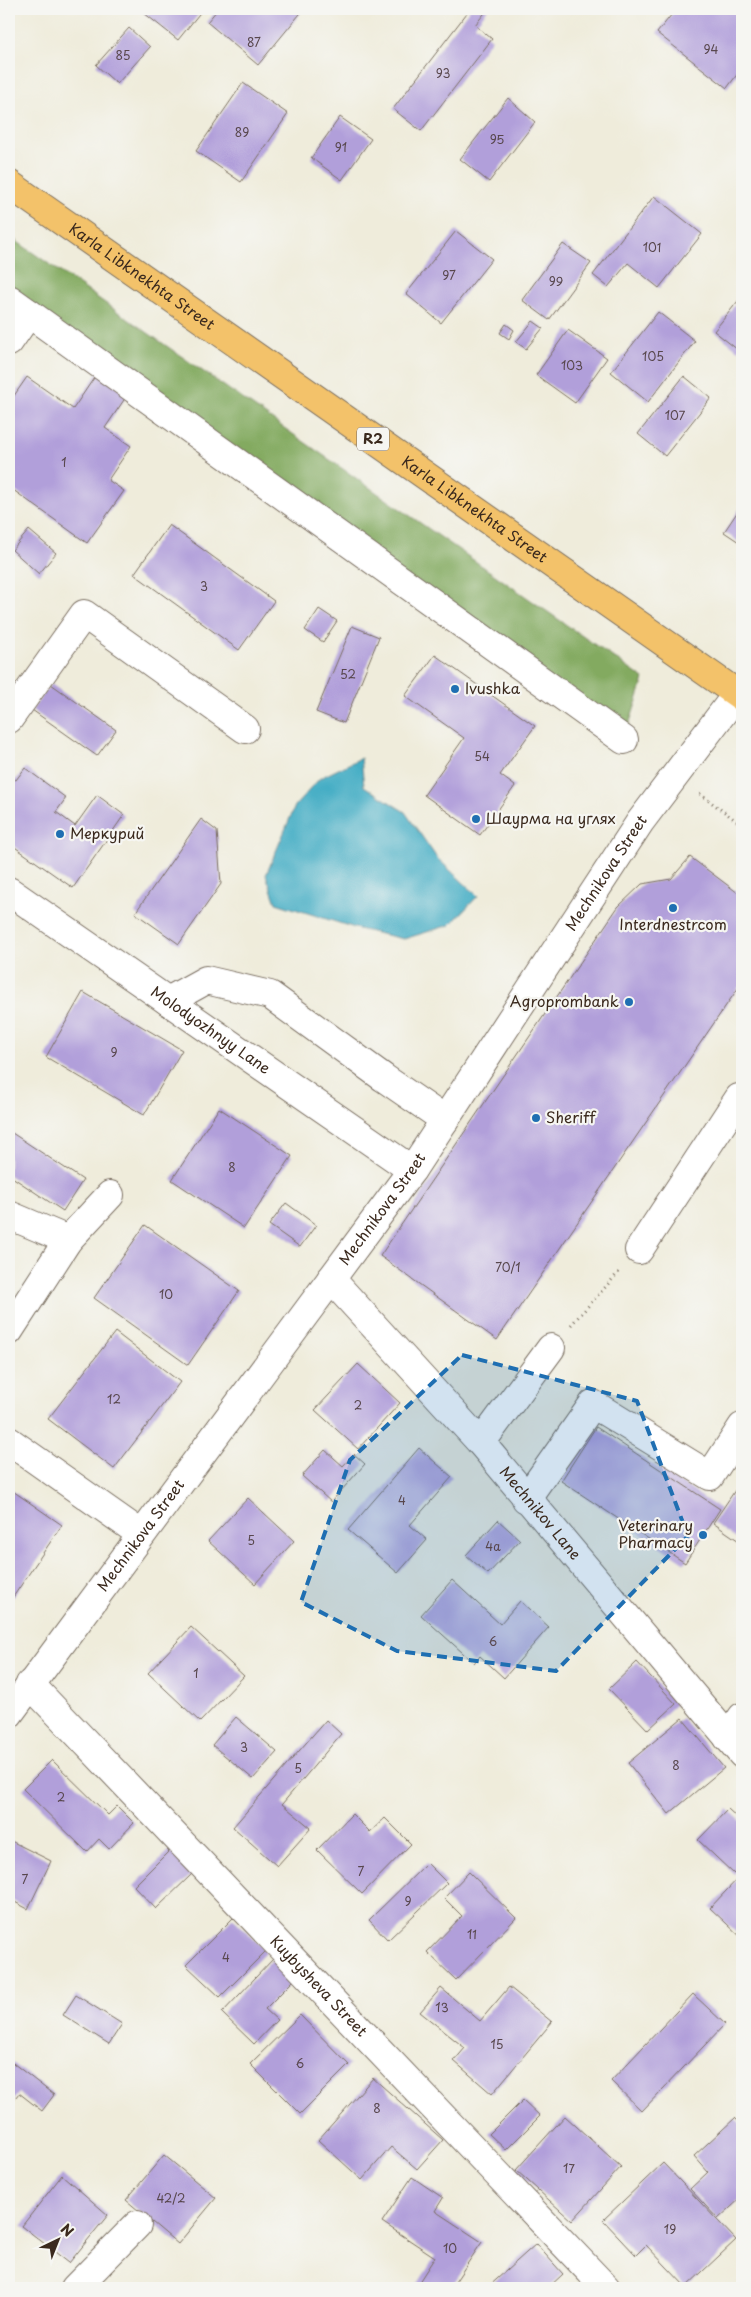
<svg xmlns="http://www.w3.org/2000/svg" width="751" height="2297" viewBox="0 0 751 2297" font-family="'Playpen Sans',sans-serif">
<rect width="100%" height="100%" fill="#f6f6f2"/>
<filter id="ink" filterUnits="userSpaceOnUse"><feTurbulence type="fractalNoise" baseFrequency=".02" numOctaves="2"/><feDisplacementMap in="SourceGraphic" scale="10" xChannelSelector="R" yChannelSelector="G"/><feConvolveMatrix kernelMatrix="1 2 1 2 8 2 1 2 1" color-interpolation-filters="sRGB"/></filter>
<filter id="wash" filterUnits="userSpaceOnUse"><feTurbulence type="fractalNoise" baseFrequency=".0096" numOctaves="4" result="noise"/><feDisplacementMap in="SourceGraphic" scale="20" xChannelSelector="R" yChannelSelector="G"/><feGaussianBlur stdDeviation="1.12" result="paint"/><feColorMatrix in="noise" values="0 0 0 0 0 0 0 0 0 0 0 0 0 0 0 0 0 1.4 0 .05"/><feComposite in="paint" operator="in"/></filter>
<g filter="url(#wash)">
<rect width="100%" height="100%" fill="#efecdb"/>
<path fill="#83aa60" stroke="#5f6a3f" d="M9,236L644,679L624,740L9,299Z"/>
<path fill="#45adc5" stroke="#406c72" d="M361,758L364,786L405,812L437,858L478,896L450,925L404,939L358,929L276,903L266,875L295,806L320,778Z"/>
<g id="blocks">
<path fill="#b19fda" d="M139,9H203L178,40Z
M218,9H304L258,65L207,22Z
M470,9H488L475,25L492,39L421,131L393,109Z
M676,9H742V68L727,88L657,33Z
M129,28L150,47L117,84L96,65Z
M243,83L288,114L241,182L196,151Z
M508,98L535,122L489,182L460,159Z
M340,117L371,139L342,180L311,158Z
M654,196L702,234L659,288L628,263L608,287L593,275Z
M456,231L492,259L441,323L406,294Z
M563,244L591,263L549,320L522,300Z
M742,296V345L738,350L714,331Z
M658,312L695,341L648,402L611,372Z
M533,321L543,328L526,349L516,342Z
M506,324L514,330L509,339L500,333Z
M568,330L607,358L575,403L536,375Z
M98,372L128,394L105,428L131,446L108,480L124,491L87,543L9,487V403L27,377L73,409Z
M684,376L711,398L665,456L638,434Z
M742,505V544L724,532Z
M169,525L274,601L239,650L134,574Z
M29,530L56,553L39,574L12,550Z
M319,609L337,621L323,642L305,630Z
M352,626L379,637L344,723L316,712Z
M435,655L535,726L500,775L515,786L480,835L424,795L464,738L405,696Z
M51,684L116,730L97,756L32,710Z
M25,768L66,798L56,812L75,826L97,795L124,815L73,888L9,843V782L12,778L16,780Z
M201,819L217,831L221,884L179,944L135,913Z
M690,857L742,896V990L739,987L725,1007L497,1340L380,1256L618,907L642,884L671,879Z
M83,992L182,1050L144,1115L46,1057Z
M219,1108L292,1156L244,1228L172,1180Z
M9,1131L83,1180L63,1211L9,1175Z
M286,1203L316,1225L300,1247L269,1225Z
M145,1225L239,1291L188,1365L94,1298Z
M115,1332L180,1382L114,1469L48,1419Z
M358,1364L400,1403L358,1449L315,1410Z
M596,1427L720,1509L685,1563L561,1481Z
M419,1448L452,1477L410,1525L427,1540L398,1573L348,1530Z
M325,1450L343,1466L354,1454L365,1464L331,1502L302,1476Z
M742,1480V1543L713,1523Z
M10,1489L62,1525L9,1603V1490Z
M248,1498L294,1541L255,1584L208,1541Z
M498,1520L520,1540L488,1574L466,1555Z
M452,1580L500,1624L520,1601L549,1627L504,1678L480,1656L474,1663L421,1615Z
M191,1627L244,1676L200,1722L148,1673Z
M637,1662L676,1704L648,1730L609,1689Z
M236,1717L277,1752L253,1779L212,1745Z
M682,1718L724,1768L669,1814L628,1763Z
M326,1720L341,1734L282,1804L311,1828L277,1866L233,1827Z
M52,1760L108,1815L117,1806L134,1823L109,1849L99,1839L87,1852L23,1789Z
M728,1809L742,1822V1866L734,1874L698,1840Z
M352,1814L370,1832L385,1818L411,1844L362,1894L317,1850Z
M9,1840L51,1861L28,1909L9,1899Z
M170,1850L193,1873L156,1909L134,1886Z
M427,1863L447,1883L388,1940L369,1920Z
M469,1872L516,1918L456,1980L427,1952L462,1916L444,1898Z
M742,1874V1938L710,1908Z
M233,1918L266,1951L220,1997L186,1965Z
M273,1959L294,1980L265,2009L277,2020L254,2044L222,2013Z
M509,1987L552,2022L492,2094L454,2061L465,2048L420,2012L441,1988L480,2021Z
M693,1994L725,2024L642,2111L611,2081Z
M76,1995L122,2024L109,2044L63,2015Z
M300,2015L349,2065L300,2114L250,2064Z
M9,2060L54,2095L42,2111L19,2093L9,2106Z
M373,2078L443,2140L417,2169L391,2147L362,2180L318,2140Z
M523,2100L540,2116L506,2150L489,2134Z
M565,2116L621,2167L572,2221L516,2170Z
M735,2118L742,2125V2197L718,2219L690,2189L708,2172L694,2156Z
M164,2155L216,2198L178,2244L126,2200Z
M663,2163L736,2240L686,2287L646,2245L636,2255L603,2220Z
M62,2175L108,2215L69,2263L22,2226Z
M412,2177L443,2198L435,2211L482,2242L451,2288H415L435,2257L382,2222Z
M536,2244L563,2274L548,2288H487Z"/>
</g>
</g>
<g filter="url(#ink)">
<use href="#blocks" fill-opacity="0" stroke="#7a6e60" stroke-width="1"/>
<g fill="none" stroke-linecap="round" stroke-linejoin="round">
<defs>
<g id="minor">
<path d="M9,299L624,740"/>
<path d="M9,342L29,313"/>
<path d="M9,719L84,614L245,729"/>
<path id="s1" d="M9,891L412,1170"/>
<path d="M168,1001L206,980L270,995L384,1078L445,1120"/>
<path d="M9,1215L68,1240"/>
<path d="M639,1250L739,1098L742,1100"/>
<path id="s2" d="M331,1279L481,1443L742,1754"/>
<path d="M9,1331L68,1240L110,1195"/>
<path d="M9,1441L141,1534"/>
<path d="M481,1443L551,1348"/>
<path d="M526,1499L593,1404L710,1476L742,1427"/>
<path id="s3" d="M30,1684L606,2288"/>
<path id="s4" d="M9,1714L412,1170L640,822L737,694"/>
<path d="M728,1738L742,1717"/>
<path d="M75,2288L137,2225"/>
</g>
<g id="major">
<path id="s5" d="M9,184L742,697"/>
</g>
</defs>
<use href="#minor" stroke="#7a6e60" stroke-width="30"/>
<use href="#major" stroke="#7a6e60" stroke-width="30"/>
<path stroke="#7a6e60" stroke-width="3" stroke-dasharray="1 4" stroke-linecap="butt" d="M700,794L742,825
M571,1325L619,1272"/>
<use href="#minor" stroke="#fff" stroke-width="28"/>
<use href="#major" stroke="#f3c26a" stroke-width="28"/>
</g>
</g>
<path fill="#1f6fb2" fill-opacity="0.2" stroke="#1f6fb2" stroke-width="4" stroke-dasharray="10 6" stroke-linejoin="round" d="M462,1355L637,1401L688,1536L556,1671L397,1651L301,1602L350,1460Z"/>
<g fill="#1f6fb2" stroke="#f6f6f2" stroke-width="2">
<circle cx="455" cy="689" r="5"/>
<circle cx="476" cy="819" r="5"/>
<circle cx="60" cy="834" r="5"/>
<circle cx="673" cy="908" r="5"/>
<circle cx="629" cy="1002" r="5"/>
<circle cx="536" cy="1118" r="5"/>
<circle cx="703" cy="1535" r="5"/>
</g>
<g text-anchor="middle" stroke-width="4.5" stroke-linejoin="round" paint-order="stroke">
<g font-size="12" fill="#58474d">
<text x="254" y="47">87</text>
<text x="711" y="54">94</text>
<text x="123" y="60">85</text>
<text x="443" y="78">93</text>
<text x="242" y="137">89</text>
<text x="497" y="144">95</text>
<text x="341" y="152">91</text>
<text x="652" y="252">101</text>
<text x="449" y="280">97</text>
<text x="556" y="286">99</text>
<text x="653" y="361">105</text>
<text x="572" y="370">103</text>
<text x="675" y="420">107</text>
<text x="64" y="467">1</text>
<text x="204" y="591">3</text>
<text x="348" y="679">52</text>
<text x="482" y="761">54</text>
<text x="114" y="1057">9</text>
<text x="232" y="1172">8</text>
<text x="508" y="1272">70/1</text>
<text x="166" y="1299">10</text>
<text x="114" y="1404">12</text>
<text x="358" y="1410">2</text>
<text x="402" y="1505">4</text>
<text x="251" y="1545">5</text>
<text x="493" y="1551">4а</text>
<text x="493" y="1646">6</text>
<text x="196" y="1678">1</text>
<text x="244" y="1752">3</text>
<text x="676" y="1770">8</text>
<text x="298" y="1773">5</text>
<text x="61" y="1802">2</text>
<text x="361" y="1876">7</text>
<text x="25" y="1884">7</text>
<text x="408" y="1906">9</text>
<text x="472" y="1939">11</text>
<text x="226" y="1962">4</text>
<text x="442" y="2012">13</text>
<text x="497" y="2049">15</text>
<text x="300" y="2068">6</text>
<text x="377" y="2113">8</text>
<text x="569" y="2173">17</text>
<text x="171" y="2203">42/2</text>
<text x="670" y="2234">19</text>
<text x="450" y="2253">10</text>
</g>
<rect fill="#f6f6f2" stroke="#73675e" stroke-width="1" x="357" y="427.5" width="32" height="23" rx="4"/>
<g font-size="14" font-weight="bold" fill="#3b2a1e">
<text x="373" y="444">R2</text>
</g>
<g font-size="15" fill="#3b2a1e" stroke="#f6f6f2">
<text dy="5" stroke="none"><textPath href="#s5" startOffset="162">Karla Libknekhta Street</textPath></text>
<text dy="5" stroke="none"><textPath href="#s5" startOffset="568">Karla Libknekhta Street</textPath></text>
<text dy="5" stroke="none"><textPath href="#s4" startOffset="1032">Mechnikova Street</textPath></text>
<text dy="5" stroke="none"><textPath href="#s1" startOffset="245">Molodyozhnyy Lane</textPath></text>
<text dy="5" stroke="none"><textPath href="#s4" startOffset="628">Mechnikova Street</textPath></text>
<text dy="5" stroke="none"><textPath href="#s2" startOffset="314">Mechnikov Lane</textPath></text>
<text dy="5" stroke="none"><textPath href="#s4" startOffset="222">Mechnikova Street</textPath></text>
<text dy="5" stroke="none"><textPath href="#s3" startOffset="418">Kuybysheva Street</textPath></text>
</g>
<g font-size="15" fill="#3b2a1e" stroke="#f6f6f2" text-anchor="start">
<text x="465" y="694">Ivushka</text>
<text x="486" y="824">Шаурма на углях</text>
<text x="70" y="839">Меркурий</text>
<text x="673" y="930" text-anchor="middle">Interdnestrcom</text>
<text x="619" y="1007" text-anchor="end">Agroprombank</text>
<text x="546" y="1123">Sheriff</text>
<text x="693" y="1531" text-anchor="end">Veterinary<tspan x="693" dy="17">Pharmacy</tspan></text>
</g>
</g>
<rect width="751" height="2297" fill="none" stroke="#f6f6f2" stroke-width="30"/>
<g transform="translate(58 2240) rotate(43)" stroke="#f6f6f2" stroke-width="4" paint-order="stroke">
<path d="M0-4L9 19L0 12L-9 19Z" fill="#3b2a1e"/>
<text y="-8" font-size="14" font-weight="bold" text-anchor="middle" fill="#3b2a1e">N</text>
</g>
</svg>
